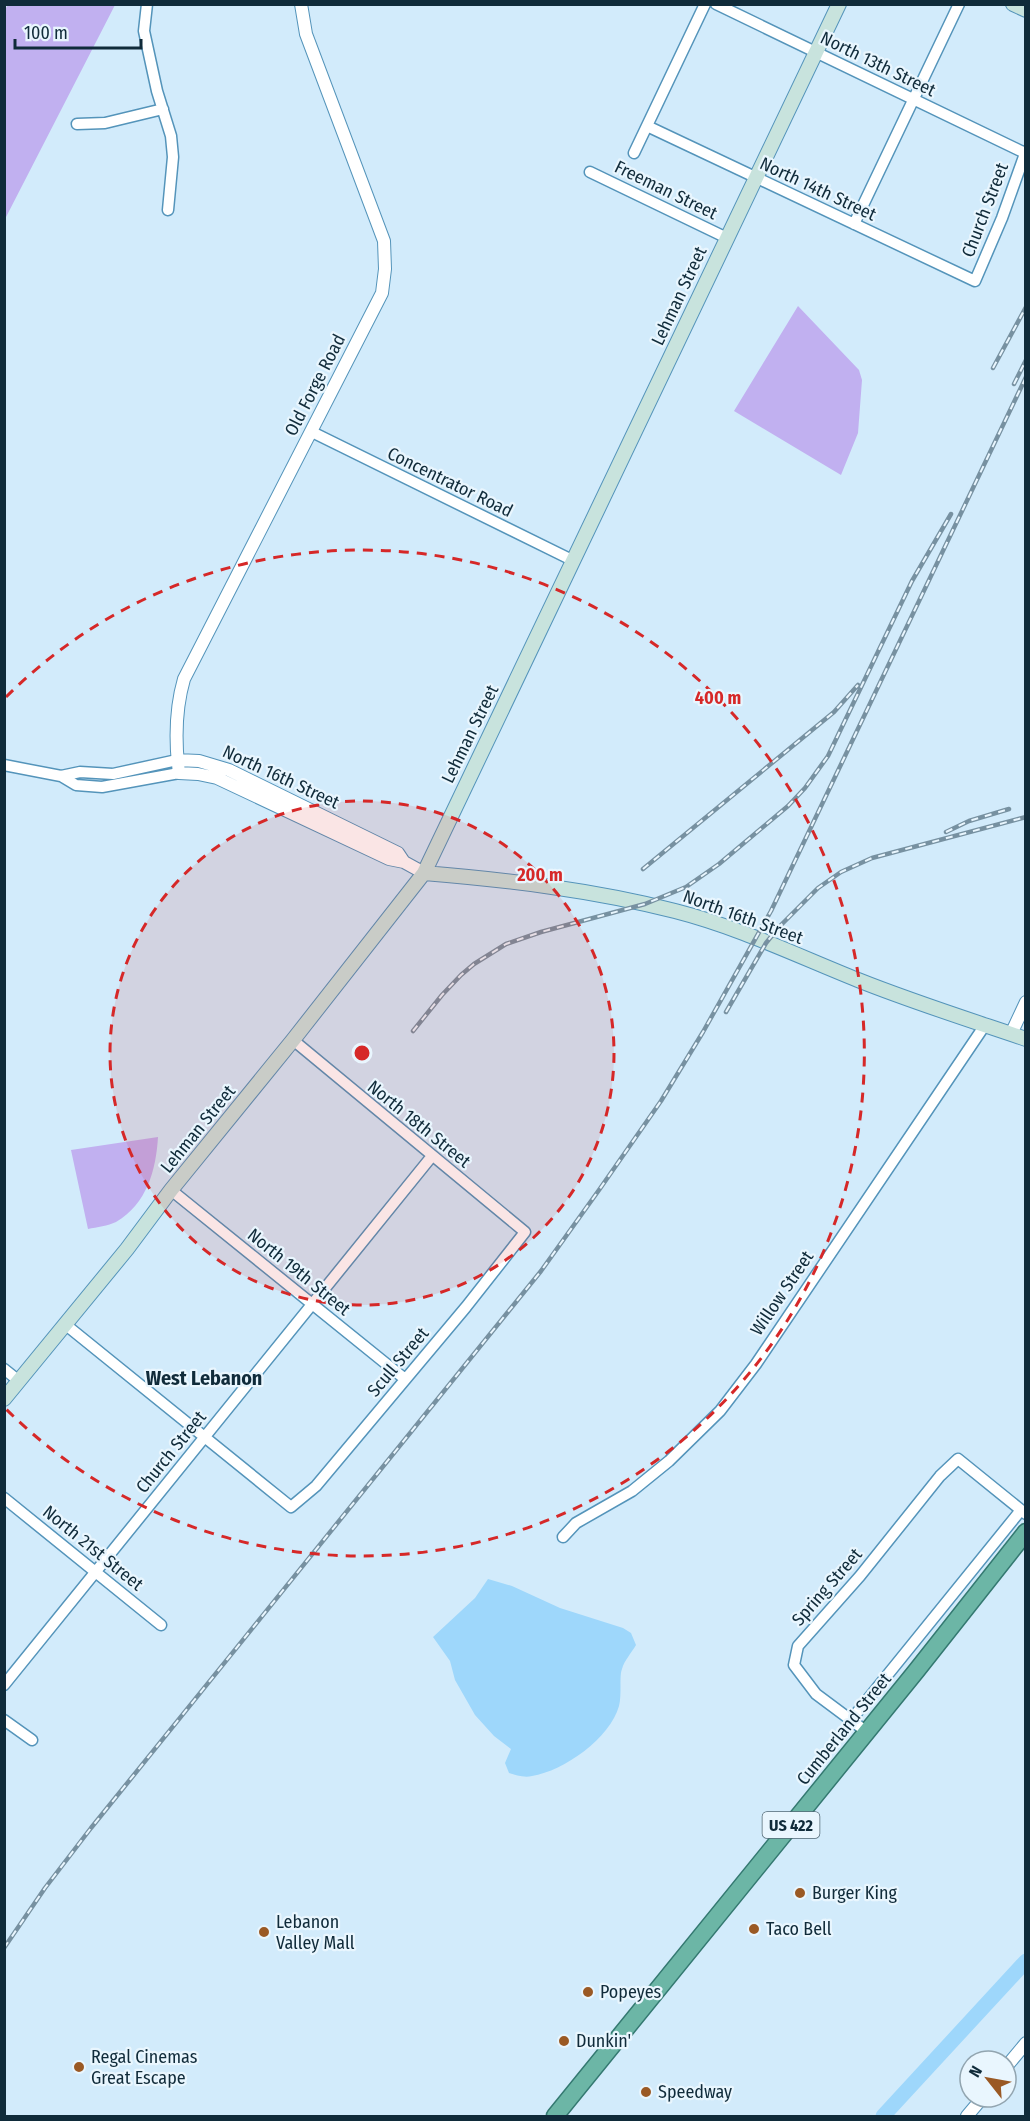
<svg xmlns="http://www.w3.org/2000/svg" width="1030" height="2121" viewBox="0 0 1030 2121" font-family="'Fira Sans Condensed',sans-serif">
<rect width="100%" height="100%" fill="#d2ebfb"/>
<path fill="#c1b0f0" d="M8,5H115L5,219L4,11Z
M798,306L859,370L862,380L858,433L841,475L734,411Z
M158,1137C156,1170 147,1204 116,1222C108,1226 97,1227 88,1229L71,1150Z"/>
<path fill="#9ed7fb" d="M488,1579L512,1586L560,1608L623,1628L631,1633L636,1645C632,1652 624,1661 622,1669C619,1676 622,1694 619,1706C610,1738 564,1771 532,1776C524,1778 516,1775 509,1773L505,1763L511,1749L494,1736L475,1715L455,1680L450,1661L433,1637L475,1598Z"/>
<g fill="none" stroke-linecap="round" stroke-linejoin="round">
<path stroke="#9ed7fb" stroke-width="15" d="M883,2116L1026,1961"/>
<defs>
<path id="minor" d="M147,4L144,31L157,91L171,136L173,157L168,210
M716,4L1025,153
M77,124L105,123L163,109
M647,126L975,281L1002,218L1026,151
M634,153L705,4
M590,172L727,238
M854,224L959,4
M312,432L574,561
M4,765L61,776L76,785L102,787L179,773
M61,776L80,772L113,774L177,760
M171,1190L405,1379
M66,1325L291,1507L316,1486L466,1307L525,1232L293,1040
M4,1369L19,1381
M4,1498L161,1625
M563,1537L576,1523L632,1491L669,1461L720,1411L756,1364L985,1025
M4,1685L432,1156
M4,1720L32,1740
M851,1720L1021,1510
M867,1732L816,1694L794,1665L798,1646L860,1576L940,1476L958,1459L1026,1514"/>
<path id="tertiary" d="M301,4L306,34L384,241L385,269L382,293L184,679C175,710 175,741 179,773L198,774L217,778L389,859L404,862L424,873
M177,760L199,761L229,770L398,853L404,862
M1011,1034L1026,1002
M1006,2067L1026,2043
M967,2116L983,2097"/>
<path id="secondary" d="M1013,4L1026,10
M424,873C508,880 593,890 675,911C738,927 798,956 858,980C913,1002 970,1020 1026,1039
M4,1399L127,1249L171,1190L293,1040L424,873L839,4"/>
<path id="trunk" d="M555,2116L917,1670L1026,1532"/>
</defs>
<use href="#minor" stroke="#5494ba" stroke-width="13"/>
<use href="#tertiary" stroke="#5494ba" stroke-width="14"/>
<use href="#secondary" stroke="#5494ba" stroke-width="16"/>
<use href="#trunk" stroke="#347971" stroke-width="19"/>
<use href="#minor" stroke="#fff" stroke-width="10"/>
<use href="#tertiary" stroke="#fff" stroke-width="12"/>
<use href="#secondary" stroke="#c8e3dd" stroke-width="14"/>
<use href="#trunk" stroke="#6cb6a6" stroke-width="16"/>
<defs>
<path id="rail" d="M993,368L1026,307
M1014,384L1026,360
M946,832L969,821L1009,809
M643,869L834,712L858,685
M726,1012L766,943L779,927L818,888L841,872L872,858L1026,817
M413,1031L442,995L461,975L474,964L506,944L541,932L645,904L686,887L719,864L788,806L805,788L828,756L912,581L951,514
M4,1948L45,1888L91,1828L541,1271L599,1190L661,1101L703,1032L771,911L1026,377"/>
</defs>
<use href="#rail" stroke="#7791a1" stroke-width="4.5"/>
<use href="#rail" stroke="#e9f6fe" stroke-width="2" stroke-dasharray="7" stroke-linecap="butt"/>
</g>
<circle cx="362" cy="1053" r="252" fill="#d62828" fill-opacity=".12"/>
<g fill="none" stroke="#d62828" stroke-width="3" stroke-dasharray="10 8">
<circle cx="362" cy="1053" r="252"/>
<path d="M6 697A503 503 0 1 1 6 1409"/>
</g>
<g fill="#9a5924" stroke="#e9f6fe" stroke-width="2">
<circle cx="800" cy="1893" r="6"/>
<circle cx="754" cy="1929" r="6"/>
<circle cx="264" cy="1932" r="6"/>
<circle cx="588" cy="1992" r="6"/>
<circle cx="564" cy="2041" r="6"/>
<circle cx="79" cy="2067" r="6"/>
<circle cx="646" cy="2092" r="6"/>
</g>
<g text-anchor="middle" stroke-width="4.5" stroke-linejoin="round" paint-order="stroke">
<rect fill="#e9f6fe" stroke="#516875" stroke-width="1.5" x="762.5" y="1812" width="57" height="26" rx="4.5"/>
<g font-size="16" font-weight="bold" fill="#102b3a">
<text x="791" y="1831">US 422</text>
</g>
<g font-size="18" fill="#102b3a" stroke="#e9f6fe">
<text transform="translate(878 64) rotate(26)" y="6">North 13th Street</text>
<text transform="translate(818 189) rotate(25)" y="6">North 14th Street</text>
<text transform="translate(666 190) rotate(26)" y="6">Freeman Street</text>
<text transform="translate(985 210) rotate(-69)" y="6">Church Street</text>
<text transform="translate(679 296) rotate(-65)" y="6">Lehman Street</text>
<text transform="translate(315 385) rotate(-63)" y="6">Old Forge Road</text>
<text transform="translate(450 482) rotate(26)" y="6">Concentrator Road</text>
<text transform="translate(470 734) rotate(-64)" y="6">Lehman Street</text>
<text transform="translate(281 777) rotate(25)" y="6">North 16th Street</text>
<text transform="translate(743 917) rotate(20)" y="6">North 16th Street</text>
<text transform="translate(419 1124) rotate(39)" y="6">North 18th Street</text>
<text transform="translate(198 1129) rotate(-51)" y="6">Lehman Street</text>
<text transform="translate(299 1272) rotate(39)" y="6">North 19th Street</text>
<text transform="translate(782 1293) rotate(-56)" y="6">Willow Street</text>
<text transform="translate(398 1362) rotate(-50)" y="6">Scull Street</text>
<text transform="translate(171 1452) rotate(-51)" y="6">Church Street</text>
<text transform="translate(93 1548) rotate(39)" y="6">North 21st Street</text>
<text transform="translate(827 1587) rotate(-49)" y="6">Spring Street</text>
<text transform="translate(844 1729) rotate(-51)" y="6">Cumberland Street</text>
</g>
<g font-size="18" fill="#102b3a" stroke="#e9f6fe" text-anchor="start">
<text x="812" y="1899">Burger King</text>
<text x="276" y="1928">Lebanon<tspan x="276" dy="21">Valley Mall</tspan></text>
<text x="766" y="1935">Taco Bell</text>
<text x="600" y="1998">Popeyes</text>
<text x="576" y="2047">Dunkin'</text>
<text x="91" y="2063">Regal Cinemas<tspan x="91" dy="21">Great Escape</tspan></text>
<text x="658" y="2098">Speedway</text>
</g>
<g font-size="20" font-weight="bold" fill="#102b3a" stroke="#e9f6fe">
<text x="204" y="1385">West Lebanon</text>
</g>
</g>
<circle cx="362" cy="1053" r="9" fill="#d62828" stroke="#e9f6fe" stroke-width="3"/>
<g font-size="18" text-anchor="middle" font-weight="bold" fill="#d62828" stroke="#e9f6fe" stroke-width="4.5" stroke-linejoin="round" paint-order="stroke">
<text x="718" y="704">400 m</text>
<text x="540" y="881">200 m</text>
</g>
<rect width="1030" height="2121" fill="none" stroke="#102b3a" stroke-width="12"/>
<g transform="translate(988 2079) rotate(301)"><circle r="28" fill="#e9f6fe" stroke="#92a5b0" stroke-width="1.5"/>
<path d="M0-4.5L10 22L0 15L-10 22Z" fill="#9a5924"/>
<text y="-9" font-size="16" font-weight="bold" text-anchor="middle" fill="#102b3a">N</text>
</g>
<path d="M15 39v9h126v-9" fill="none" stroke="#102b3a" stroke-width="3"/>
<text x="24" y="39" font-size="18" fill="#102b3a" stroke="#e9f6fe" stroke-width="4.5" paint-order="stroke">100 m</text>
</svg>
